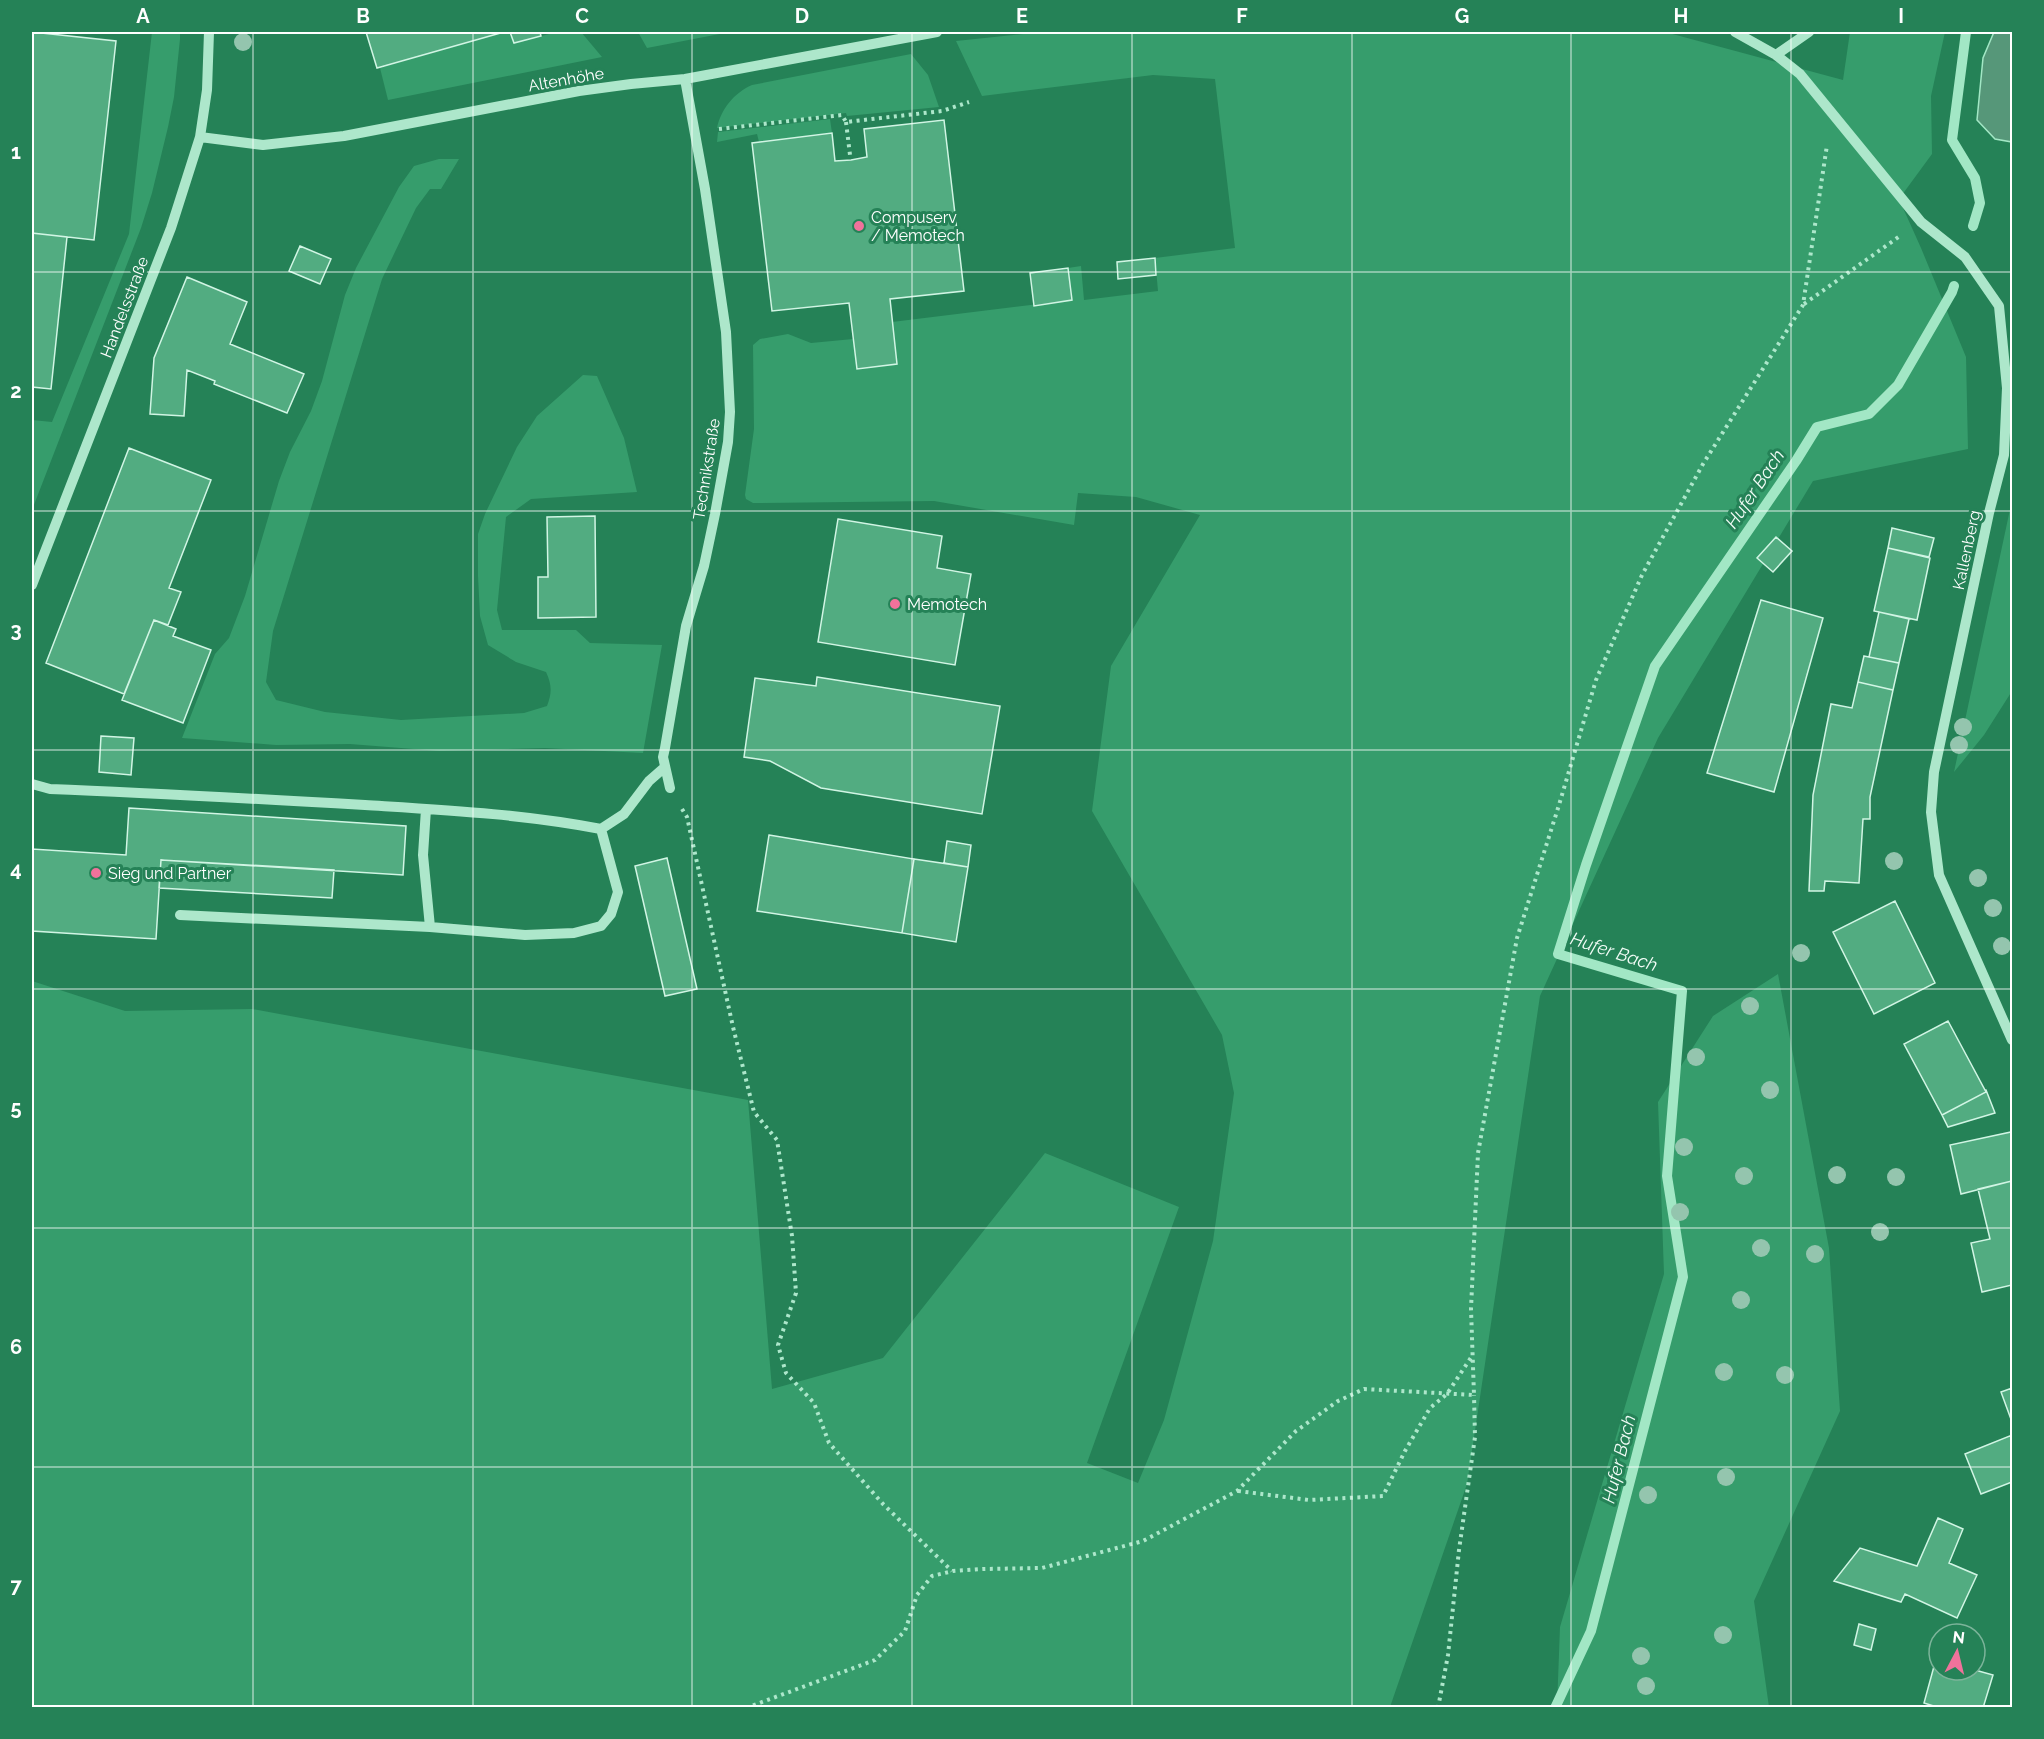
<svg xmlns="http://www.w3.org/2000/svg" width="2044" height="1739" viewBox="0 0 2044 1739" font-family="Raleway,sans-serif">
<rect width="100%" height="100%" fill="#258257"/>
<path fill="#369d6c" d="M152,32H180V39L174,97L168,127L152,193L141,228L32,510V420L52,422L129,234Z
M504,32H510L514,43L557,32H581L602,57L388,100L380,68Z
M638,32H730L647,48Z
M1043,32H1665L1843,80L1850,32H1945L1931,96L1932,154L1899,199L1921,248L1966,357L1968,449L1813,481L1658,738L1540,996L1467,1484L1390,1707H32V981L125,1011L252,1009L748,1100L772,1389L883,1358L1045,1153L1179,1207L1087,1463L1138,1483L1164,1420L1213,1241L1234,1093L1222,1035L1092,811L1111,666L1200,515L1136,497L1078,493L1074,525L934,501L753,503L746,499L745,495L754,429L753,345L760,339L788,334L811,343L853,339L897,364L892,322L1072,300L1068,268L1081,266L1084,300L1158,291L1155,258L1235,248L1215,79L1153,75L982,96L956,41Z
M911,54L928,75L939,107L847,116L846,113L717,128C721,109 734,93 752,85Z
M830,119L832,133L759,142L757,134L717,142L718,132Z
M439,159H459L441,189H430L416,208L382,279L273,631L266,682L276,700L325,712L401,720L524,713L547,706C552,693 552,685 546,672L516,662L488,645L480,616L478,576V534L485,514L517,447L537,416L583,375L597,376L624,438L637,492L531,499L506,517L497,610L502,630H576L590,643L662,645L643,753L545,748L439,751L350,744L276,745L182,738L215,654L229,638L245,596L279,481L290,452L311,411L322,381L345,295L356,268L399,187L414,166Z
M2012,500V691L1984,735L1954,772Z
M1778,974L1829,1248L1840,1411L1754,1601L1769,1707H1557L1560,1627L1664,1274L1658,1102L1713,1016Z"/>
<path fill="#569779" stroke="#a2e7c5" stroke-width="1.5" d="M1994,32H2012V142L1995,139L1977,120L1983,58Z"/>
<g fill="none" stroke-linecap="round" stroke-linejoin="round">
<path stroke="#a2e7c5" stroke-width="10" d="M1966,32L1952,140L1975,178L1980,203L1973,226
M1555,1708L1591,1631L1683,1277L1667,1176L1682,991L1558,954L1586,865L1655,666L1796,461L1817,427L1869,414L1898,385L1952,292L1954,286"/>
</g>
<path fill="#52ac81" stroke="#d1f5e4" stroke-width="1.5" d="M32,32L116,41L94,240L32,233Z
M366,32H504L377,68Z
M510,32H540L541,36L514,43Z
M944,120L964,291L890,299L897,364L857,369L849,303L772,311L752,143L832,133L835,161L851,160L867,157L864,129Z
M32,233L67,237L51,389L32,387Z
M300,246L331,259L320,284L289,271Z
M1155,258L1156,275L1118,279L1117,262Z
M1068,268L1072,300L1034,306L1030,273Z
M187,277L247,302L230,344L304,374L287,413L214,384L215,381L187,370L184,416L150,414L154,358Z
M129,448L211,480L169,588L181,592L168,625L154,620L124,694L46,663Z
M595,516L596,617L538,618V577H548L547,517Z
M838,519L942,536L937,568L971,574L955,665L818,642Z
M1892,528L1934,538L1929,557L1888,548Z
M1776,537L1792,551L1773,572L1757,558Z
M1888,548L1930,558L1917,620L1874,611Z
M1761,600L1823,618L1774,792L1707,773Z
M1879,612L1909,619L1899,663L1869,657Z
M154,620L176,629L173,636L211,650L183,723L122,700Z
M1864,656L1899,663L1893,690L1858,682Z
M817,677L1000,706L982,814L821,788L770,761L744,757L755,678L816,686Z
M1858,682L1893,690L1870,797V819H1863L1859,883L1825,881L1824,891H1809L1813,795L1831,704L1852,708Z
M101,736L134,738L131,775L99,772Z
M129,808L406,826L403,875L161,860L156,939L32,931V849L126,855Z
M769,835L914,859L902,933L757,911Z
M947,841L971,845L968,867L944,863Z
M667,858L697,989L665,996L635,866Z
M914,859L968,867L956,942L902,933Z
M161,860L334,870L332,898L159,888Z
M1895,901L1935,983L1874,1014L1833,932Z
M1948,1021L1986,1092L1942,1115L1904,1044Z
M1985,1090H1986L1995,1113L1948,1127L1942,1115L1986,1092Z
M2011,1132L2012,1181L1961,1194L1950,1145Z
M2012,1181V1285L1982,1292L1971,1243L1990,1239L1978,1189Z
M2012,1388V1422L2001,1392Z
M2012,1435V1482L1981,1494L1965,1454Z
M1938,1518L1963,1529L1949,1563L1977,1575L1957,1618L1905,1594L1901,1602L1834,1581L1860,1548L1917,1566Z
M1859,1624L1876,1629L1871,1650L1854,1645Z
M1936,1659L1939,1660V1670H1975L1993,1675L1983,1708H1940L1924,1703Z"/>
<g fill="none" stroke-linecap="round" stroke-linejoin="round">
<path stroke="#ade7cb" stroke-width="4" stroke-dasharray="3 4.5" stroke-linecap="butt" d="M846,122L850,155
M719,129L842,115L846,122L942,111L969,102
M1804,304L1900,236
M682,809L687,817L733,1027L754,1112L777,1140L792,1236L796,1293L778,1345L786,1373L814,1403L829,1443L883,1504L952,1571
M1238,1491L1309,1500L1383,1496L1405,1451L1430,1408L1447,1394L1472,1356
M746,1708L875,1660L905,1631L917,1595L932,1576L953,1571L983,1569L1042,1568L1143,1541L1237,1491L1296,1431L1338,1401L1364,1389L1474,1395L1471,1309L1478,1153L1517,938L1559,805L1596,680L1642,575L1703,464L1803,305L1827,145
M1438,1708L1448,1655L1459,1550L1475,1437L1474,1395"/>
<path stroke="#ade7cb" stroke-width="10" d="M1735,32L1776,55L1800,74L1921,222L1965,257L1999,306L2007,388L2004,455L1989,513L1934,772L1931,812L1939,875L2012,1040
M1776,55L1809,32
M200,137L263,145L344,136L579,91L631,84L685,79L937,32
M32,585L171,228L200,137L207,90L209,32
M32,784L50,789C155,793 260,799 365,805C444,810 523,814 601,829L624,814L649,781L665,767
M670,788L663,757L665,748L686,626L704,566L715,514L728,442L730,412L726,332L705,189L685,79
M426,809L423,855L430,927L525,935L574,933L601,926L611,914L618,892L601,829
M180,915L430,927"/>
</g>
<g fill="#94c5ae">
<circle cx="243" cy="42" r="9"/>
<circle cx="1963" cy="727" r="9"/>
<circle cx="1959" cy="745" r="9"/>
<circle cx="1894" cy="861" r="9"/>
<circle cx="1978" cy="878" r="9"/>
<circle cx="1993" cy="908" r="9"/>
<circle cx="2002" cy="946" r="9"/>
<circle cx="1801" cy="953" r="9"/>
<circle cx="1750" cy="1006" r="9"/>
<circle cx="1696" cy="1057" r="9"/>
<circle cx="1770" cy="1090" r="9"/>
<circle cx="1684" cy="1147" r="9"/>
<circle cx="1837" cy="1175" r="9"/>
<circle cx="1744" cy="1176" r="9"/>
<circle cx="1896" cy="1177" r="9"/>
<circle cx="1680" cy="1212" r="9"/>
<circle cx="1880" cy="1232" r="9"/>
<circle cx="1761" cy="1248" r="9"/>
<circle cx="1815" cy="1254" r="9"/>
<circle cx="1741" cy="1300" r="9"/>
<circle cx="1724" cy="1372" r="9"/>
<circle cx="1785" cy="1375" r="9"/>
<circle cx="1726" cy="1477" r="9"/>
<circle cx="1648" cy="1495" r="9"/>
<circle cx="1723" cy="1635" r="9"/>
<circle cx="1641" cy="1656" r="9"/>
<circle cx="1646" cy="1686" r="9"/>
</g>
<path fill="none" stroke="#fff" stroke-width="1.5" stroke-opacity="0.55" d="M253,32V1708M473,32V1708M692,32V1708M912,32V1708M1132,32V1708M1352,32V1708M1571,32V1708M1791,32V1708M32,272H2012M32,511H2012M32,750H2012M32,989H2012M32,1228H2012M32,1467H2012"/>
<g fill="#f0729b" stroke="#258257" stroke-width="2">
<circle cx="859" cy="226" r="6"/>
<circle cx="895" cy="604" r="6"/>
<circle cx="96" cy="873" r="6"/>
</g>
<g text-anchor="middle" stroke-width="6" stroke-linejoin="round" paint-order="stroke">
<g font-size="16" fill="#fff" stroke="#258257">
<text transform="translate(566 79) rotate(-10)" y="6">Altenhöhe</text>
<text transform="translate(124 307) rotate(-69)" y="6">Handelsstraße</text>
<text transform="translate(706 469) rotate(-81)" y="6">Technikstraße</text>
<text transform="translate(1966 550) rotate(-78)" y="6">Kallenberg</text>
</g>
<g font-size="16" fill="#fff" stroke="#258257" text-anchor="start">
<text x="871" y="223">Compuserv<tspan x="871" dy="18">/ Memotech</tspan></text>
<text x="907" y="610">Memotech</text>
<text x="108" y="879">Sieg und Partner</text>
</g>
<g font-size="18" font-style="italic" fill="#f1fcf6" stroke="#258257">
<text transform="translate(1755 489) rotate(-56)" y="6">Hufer Bach</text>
<text transform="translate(1614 952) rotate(18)" y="6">Hufer Bach</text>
<text transform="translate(1619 1459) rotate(-76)" y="6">Hufer Bach</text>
</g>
</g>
<rect width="2044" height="1739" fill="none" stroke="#258257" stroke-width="66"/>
<g transform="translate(1957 1652) rotate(7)"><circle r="28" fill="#258257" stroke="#7cb49a" stroke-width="1.5"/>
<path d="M0-4.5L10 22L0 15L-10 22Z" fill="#f0729b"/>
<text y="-9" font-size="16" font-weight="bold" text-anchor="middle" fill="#ffffff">N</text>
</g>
<rect x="33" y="33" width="1978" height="1673" fill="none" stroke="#fff" stroke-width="2"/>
<g font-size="20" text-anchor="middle" font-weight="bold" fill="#fff">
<text x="143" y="23">A</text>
<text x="363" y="23">B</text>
<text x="582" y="23">C</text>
<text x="802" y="23">D</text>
<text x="1022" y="23">E</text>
<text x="1242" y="23">F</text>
<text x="1462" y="23">G</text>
<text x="1681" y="23">H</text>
<text x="1901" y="23">I</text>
<text x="16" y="159">1</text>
<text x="16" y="398">2</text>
<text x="16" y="637">3</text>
<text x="16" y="876">4</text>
<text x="16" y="1115">5</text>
<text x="16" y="1354">6</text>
<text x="16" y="1593">7</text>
</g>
</svg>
